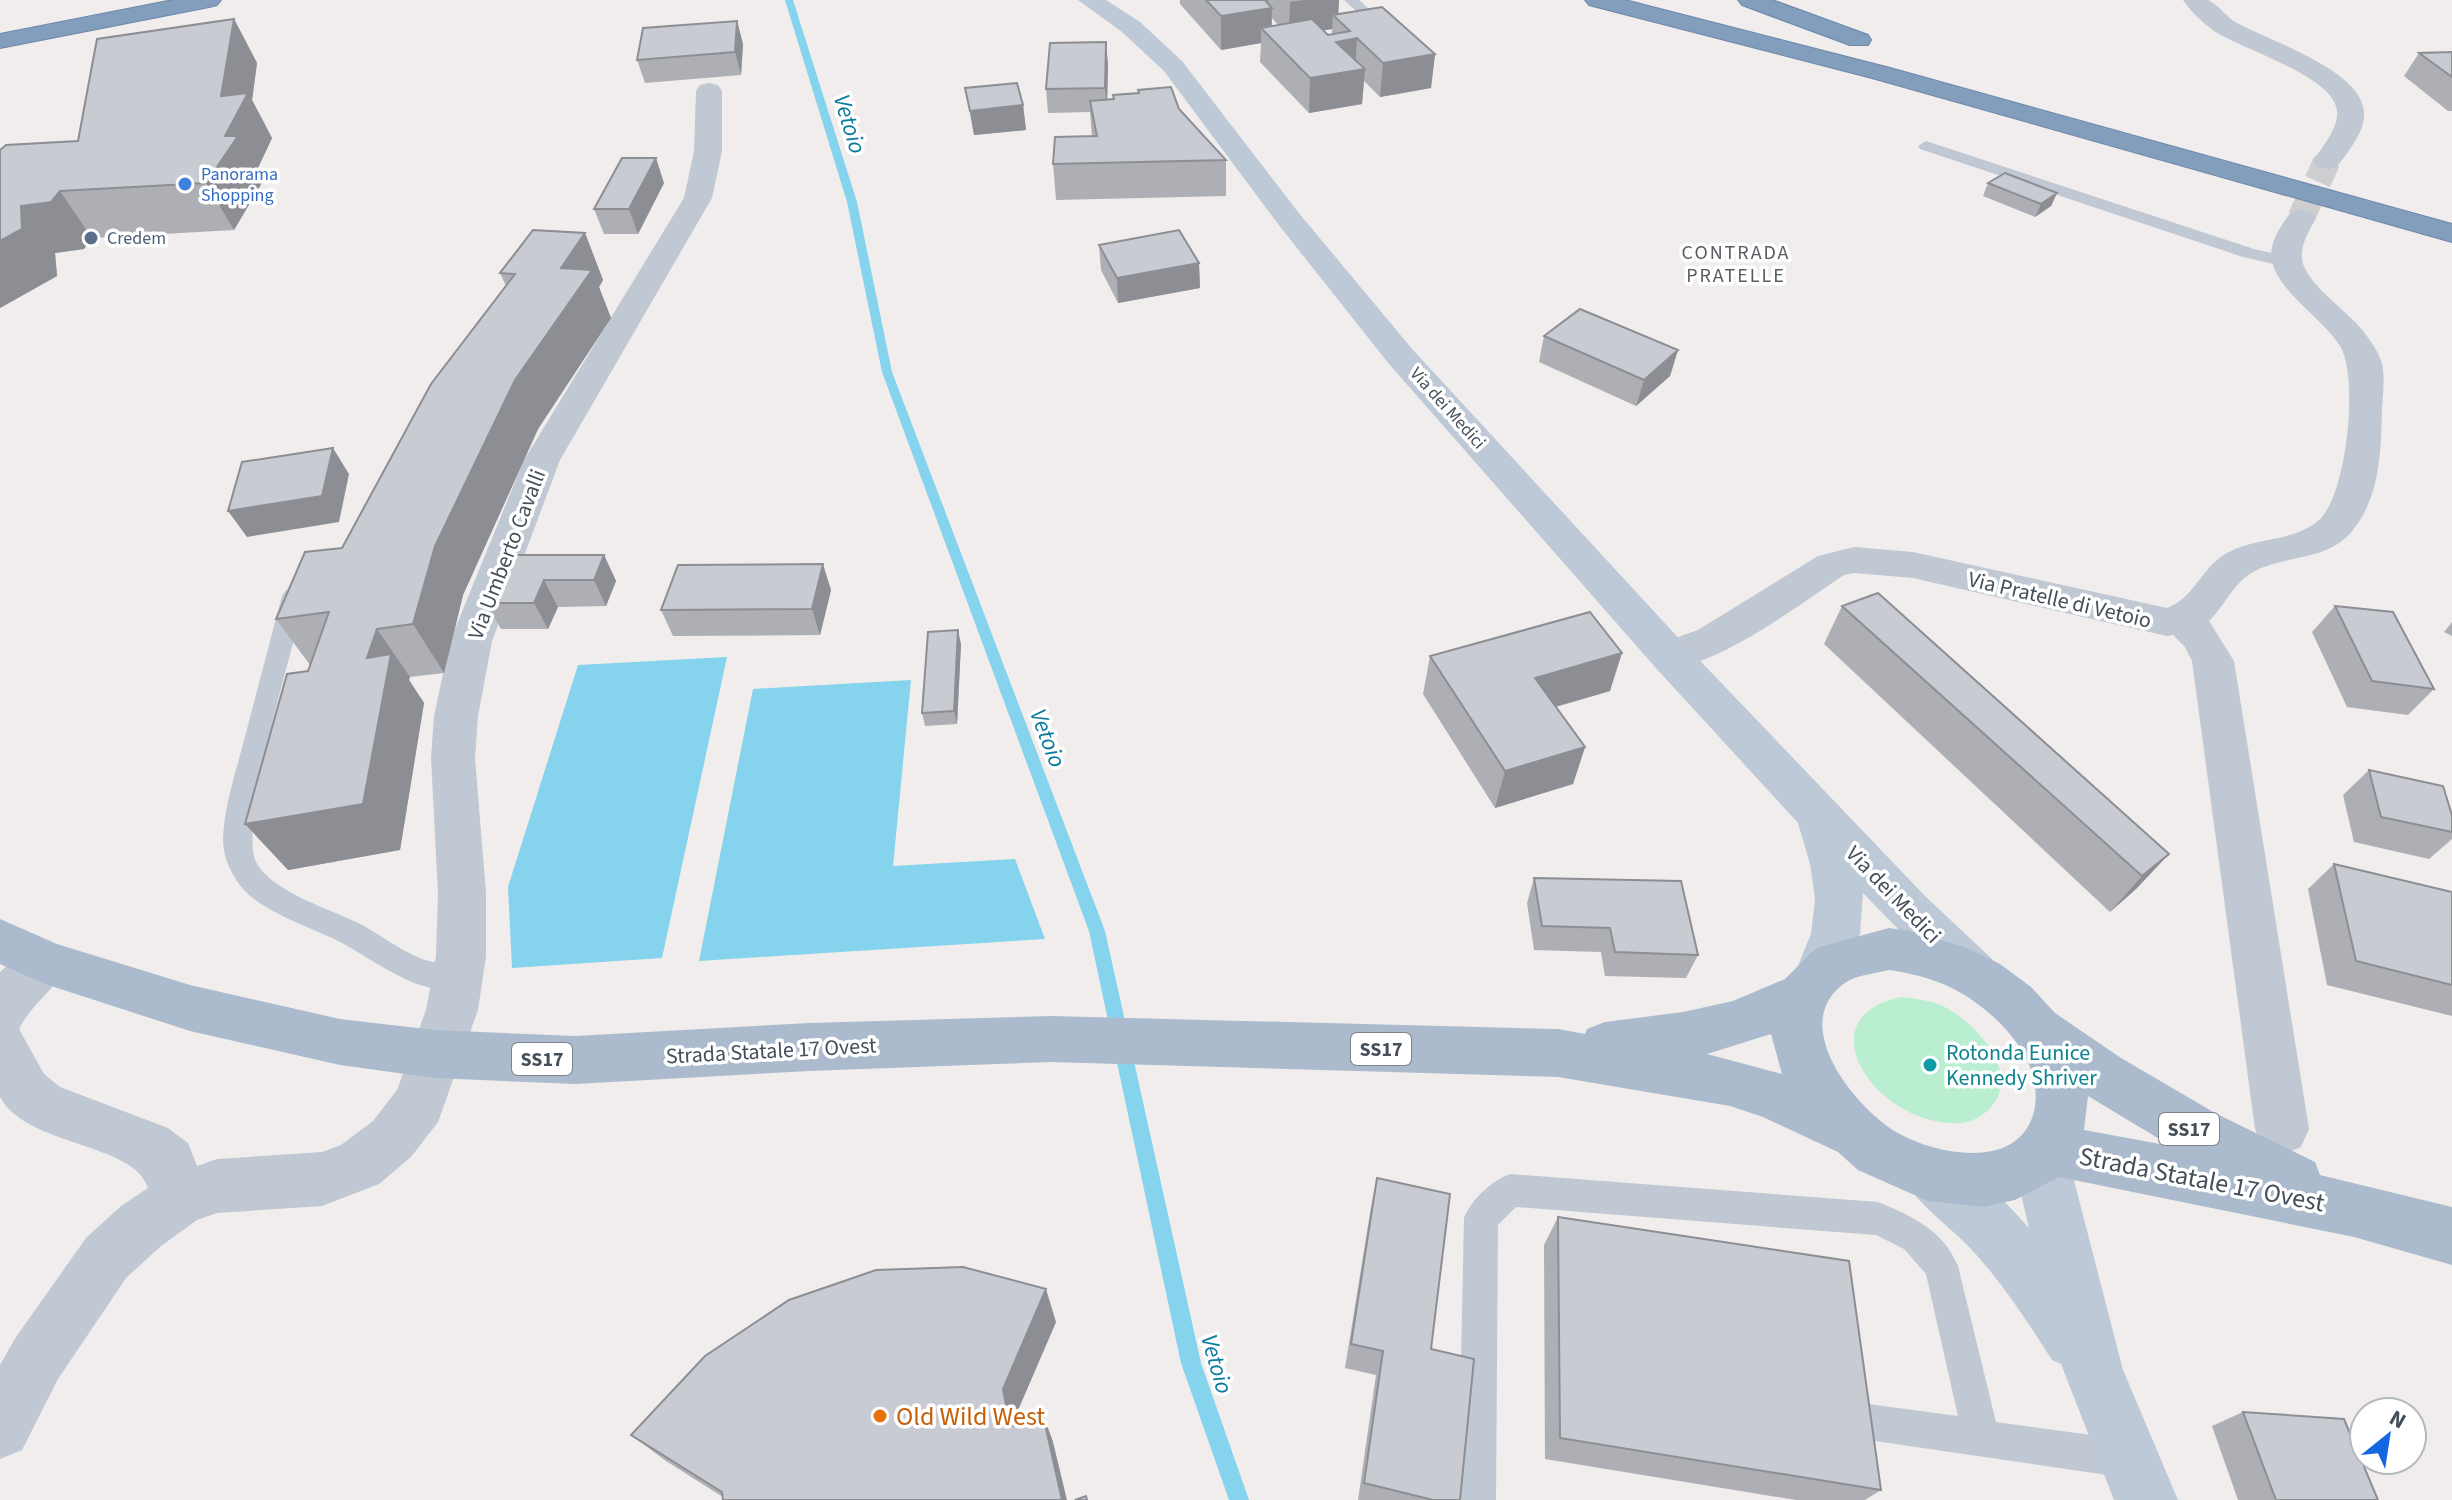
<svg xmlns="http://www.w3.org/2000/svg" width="2452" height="1500" viewBox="0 0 2452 1500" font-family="'Source Sans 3',sans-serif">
<rect width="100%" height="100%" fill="#f0edec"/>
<path fill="#b9efd0" d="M1901,997C1920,999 1938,1001 1953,1012C1981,1030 2020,1074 1991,1107C1983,1116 1973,1122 1960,1123C1879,1128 1801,1018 1901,997Z"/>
<path fill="#85d3ed" d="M727,657L662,958L512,968L508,887L578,665Z
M911,680L893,866L1015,859L1045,939L699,961L753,689Z"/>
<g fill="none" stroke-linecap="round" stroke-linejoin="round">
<path fill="#85d3ed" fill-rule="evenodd" d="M785,0H793L857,202L892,372L1105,931L1201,1363L1249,1500H1229L1181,1363L1089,931L882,372L847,202Z"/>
<path stroke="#cecdcf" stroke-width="27" stroke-dasharray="27 13" stroke-linecap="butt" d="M2301,218L2327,161"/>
<defs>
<path id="highway" d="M173,0H221L217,5L209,7L0,48V34Z
M1585,0H1625L1890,68L2452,224V242L1872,78L1589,5Z
M1738,0H1772L1868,35L1871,40L1868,45H1850L1742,5Z"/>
</defs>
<use href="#highway" stroke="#6e88a9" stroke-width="2"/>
<path fill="#bfc8d3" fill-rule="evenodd" d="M1344,0H1359L1390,28L1383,32L1378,31Z
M1926,141L2254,249L2293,258L2296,262L2287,267L2243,257L1920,149L1918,146Z
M294,588L302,590L306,596C294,643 238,827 256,862C272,893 334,910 364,926C383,937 402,951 422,959C438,965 454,962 469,968L474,977L469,986C429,1001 385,968 351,948C321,930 268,916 244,890C232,877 223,857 223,840C224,807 235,775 243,744C256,695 269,645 282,596L286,590Z
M1510,1174L1878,1202C1912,1216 1943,1230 1958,1266L1996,1422L2128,1440L2141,1446L2147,1459L2141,1472L2128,1478L1868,1440L1855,1435L1850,1422L1855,1409L1868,1404L1958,1416L1926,1274L1904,1249L1876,1235L1516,1207L1498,1225L1496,1500H1458L1464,1218C1472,1199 1491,1181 1510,1174Z"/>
<path fill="#bfc8d3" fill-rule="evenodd" d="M2183,0C2190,0 2202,0 2208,0C2218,4 2227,18 2237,23C2269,41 2361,69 2364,112C2366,131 2347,153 2337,167L2327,169L2317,167L2313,161C2322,147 2339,128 2337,111C2334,76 2241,49 2214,31C2203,23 2191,12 2183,0Z
M709,83L718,85L722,91V151L712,198L560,460L492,641L478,716L475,758L486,893V956L478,1010L438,1122L411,1157L379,1184L322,1206L217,1213L197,1220L161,1246L126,1278L58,1379L22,1450L0,1459V1365L16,1337L86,1238L121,1206L148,1188C134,1142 27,1147 0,1097V972C22,952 31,936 63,947L70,962C57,988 32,1003 19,1029L44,1074L60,1087L168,1128L188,1143L197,1166L217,1159L322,1152L341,1145L373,1121L397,1090L426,1010L436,956L438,893L431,758L434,716L450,641L524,460L684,198L694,151L696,91L700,85Z
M2301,209L2311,212L2316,218C2309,232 2298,247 2303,264C2313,290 2347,310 2364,332C2371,342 2379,352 2382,364C2385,377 2383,393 2382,407C2381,450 2381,494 2353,530C2328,562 2285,554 2253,572C2233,583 2225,606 2209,621L2234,661L2309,1129L2301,1147L2282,1155L2263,1147L2255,1129L2192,661L2185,647L2173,635L2167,636L1913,578L1854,573L1844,575C1804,601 1701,680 1655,667L1649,656L1655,645L1698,630L1818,556L1854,547L1913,552L2167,608C2195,598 2202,565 2229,552C2257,537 2294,542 2319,520C2347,495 2359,376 2340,346C2324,319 2279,293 2272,261C2268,244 2281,225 2291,212Z"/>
<path fill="#bec9d7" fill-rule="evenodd" d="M1078,0H1106L1140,22L1182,61L1298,212L1413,350L1685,645L1925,896L1993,960L2000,975L1993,990L1975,997L1957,990L1863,893L1860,934L1838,988L1820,995L1802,988L1795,973L1811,934L1815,899L1810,864L1798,823L1655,667L1389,364L1278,224L1164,71L1122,32Z
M2040,1131L2059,1138L2068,1157L2123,1370L2178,1500H2114L2061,1364L2052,1360C2027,1321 2002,1282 1970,1248C1948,1224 1916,1205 1903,1175L1911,1156L1931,1148C1971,1164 2001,1197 2029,1228L2012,1157L2021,1138Z"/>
<path fill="#abbbcd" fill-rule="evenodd" d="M0,919L57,944L190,985L340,1019L434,1030L575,1036L809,1023L1051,1016L1558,1029L1585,1034L1587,1029L1605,1022L1683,1012L1733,1001L1785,979L1816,948L1889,928L1909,931L1965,947L2000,964L2031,987L2055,1013L2121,1058L2215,1113L2315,1162L2320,1175L2452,1207V1265L2354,1237L2059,1177L2015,1200L1984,1207L1928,1201L1858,1170L1838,1152L1763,1117L1730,1106L1558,1077L1051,1062L809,1071L575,1084L434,1078L340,1065L190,1031L45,984L0,964ZM1889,970C1923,975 1952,984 1979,1005C1998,1019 2016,1038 2027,1060C2045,1097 2036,1142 1992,1151C1963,1157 1924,1148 1898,1133C1855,1108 1784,1021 1848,981C1858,975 1877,973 1889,970ZM1771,1034L1782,1074L1707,1054ZM2088,1096L2171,1146L2084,1130Z"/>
<use href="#highway" fill="#839dbd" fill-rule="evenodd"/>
</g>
<path fill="#adafb5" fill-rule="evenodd" d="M1180,0H1339L1338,14L1435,54L1431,88L1380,97L1364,81L1362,104L1309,113L1260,62L1261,43L1221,50L1180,4ZM1272,18L1278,25L1272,26ZM1332,29V34L1328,35L1323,30Z
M234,19L257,63L252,100L272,138L257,170L263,181L234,230L92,238L84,249L55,253L57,276L0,308L78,141Z
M737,21L743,44L741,75L645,83L637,60Z
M1106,42L1108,65L1107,100L1138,93V90L1179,109L1226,160V196L1056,200L1053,164L1092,136L1090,112L1048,113L1046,89Z
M2452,52V111H2448L2404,76L2419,53Z
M965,88L1023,105L1026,130L974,135Z
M664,183L638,234H604L594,209Z
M1988,183L2057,193L2051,206L2035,217L1983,196Z
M585,233L603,280L599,287L611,318L538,429L463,595L444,673L410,677L409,680L424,703L400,850L288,870L308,671L310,665L276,619L342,548L506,286L500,273Z
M1099,245L1199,263L1200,288L1118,303L1101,270Z
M1544,336L1678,350L1670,376L1636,406L1539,362Z
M604,555L616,581L606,606L558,607L548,629H501L486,603Z
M831,590L820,635L673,636L661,610Z
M1842,606L2169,854L2136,889L2110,912L1824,644Z
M2335,606L2434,689L2408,715L2347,707L2312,632Z
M2452,622V636L2444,632Z
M961,644L957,724L925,726L922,713Z
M1430,656L1610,691L1556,707L1585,747L1573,784L1495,808L1423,694Z
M2369,770L2452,815V839L2429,859L2354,842L2343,795Z
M2334,864L2452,892V1016L2327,985L2308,889Z
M1534,878L1698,955L1686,978L1605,976L1601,952L1534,950L1527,903Z
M1377,1178L1431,1349L1460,1500H1358L1376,1375L1345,1368L1371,1207Z
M1558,1217L1881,1490L1865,1500H1796L1545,1459L1544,1245Z
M1056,1322L1015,1417L1017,1424L1043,1415L1053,1442L723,1497L666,1461L631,1435Z
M2243,1412L2378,1500H2238L2212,1426Z"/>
<path fill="#8d8e94" d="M1248,0H1268V8H1272L1271,38L1261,28V43L1221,50V16Z
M1304,0H1339L1338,20L1333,15L1332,29L1289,36L1290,2Z
M234,19L257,63L252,100L272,138L257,170L263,181L234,230L206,183L225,136L221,96Z
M737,21L743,44L741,75L735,52Z
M1357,38L1355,71L1365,69L1362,104L1309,113L1310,78L1336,42Z
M1106,42L1108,65L1107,112L1105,88Z
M1435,54L1431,88L1380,97L1383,63Z
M1023,105L1026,130L974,135L970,111Z
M656,158L664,183L638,234L629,209Z
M60,191L92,238L84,249L55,253L57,276L0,308V241L21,206Z
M2057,193L2051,206L2035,217L2041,204Z
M585,233L603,280L599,287L611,318L538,429L463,595L444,673L413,624L435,546L561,268Z
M1199,263L1200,288L1118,303L1117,278Z
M1678,350L1670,376L1636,406L1644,380Z
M333,448L349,474L339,522L247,537L228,511Z
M604,555L616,581L606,606L594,580Z
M823,564L831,590L820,635L812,609Z
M544,580L558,607L548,629L534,603Z
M377,629L410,677L409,680L424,703L400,850L288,870L245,824L367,658Z
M958,630L961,644L957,724L954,711Z
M1622,653L1610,691L1526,715L1535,678Z
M1585,747L1573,784L1495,808L1505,771Z
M2169,854L2136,889L2110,912L2142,876Z
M1046,1289L1056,1322L1015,1417L1022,1453L1010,1427L1003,1389Z
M1043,1415L1053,1442L1067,1500H1062Z"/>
<path fill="#c9cbd3" stroke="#8d8e94" stroke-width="2" d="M1206,0H1265L1272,8L1221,16Z
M1382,7L1435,54L1383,63L1357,38L1336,42L1365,69L1310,78L1261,28L1312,19L1328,35L1350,31L1333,15Z
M234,19L221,96L248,93L225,136H238L206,183L60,191L51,202L21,206L22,229L0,241V150L6,145L78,141L97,39Z
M737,21L735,52L637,60L643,28Z
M1106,42L1105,88L1046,89L1050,43Z
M2452,52V77L2419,53Z
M1017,83L1023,105L970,111L965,88Z
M1171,87L1179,109L1226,160L1053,164L1055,137L1097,136L1090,101L1114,99L1113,95L1139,93L1138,90Z
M622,158H656L629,209H594Z
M2005,173L2057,193L2041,204L1988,183Z
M533,230L585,233L561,268L592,270L515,380L435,546L413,624L377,629L367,658L391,654L363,804L245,824L287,674L308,671L329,612L276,619L305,552L342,548L431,384L515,274L500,273Z
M1179,230L1199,263L1117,278L1099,245Z
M1580,309L1678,350L1644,380L1544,336Z
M333,448L322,496L228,511L242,462Z
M509,555H604L594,580H544L534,603H486Z
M823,564L812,609L661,610L678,565Z
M1878,593L2169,854L2142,876L1842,606Z
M2335,606L2393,612L2434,689L2372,681Z
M1590,612L1622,653L1535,678L1585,747L1505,771L1430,656Z
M958,630L954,711L922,713L928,632Z
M2369,770L2443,786L2452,815V832L2381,817Z
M2334,864L2452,892V985L2356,961Z
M1534,878L1681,881L1698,955L1615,952L1610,928L1542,926Z
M1377,1178L1450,1194L1431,1349L1474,1359L1460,1500H1433L1364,1483L1383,1351L1351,1344Z
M1558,1217L1849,1261L1881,1490L1560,1438Z
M963,1267L1046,1289L1003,1389L1010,1427L1043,1415L1062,1500H723L722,1492L631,1435L705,1356L789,1300L876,1270Z
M2243,1412L2344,1419L2378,1500H2276Z
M1086,1496L1087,1500H1075Z"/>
<circle fill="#3f7fe0" stroke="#fff" stroke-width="3" cx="185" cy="184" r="8"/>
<circle fill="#5c6f8a" stroke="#fff" stroke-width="3" cx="91" cy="238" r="8"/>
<circle fill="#0f9aa8" stroke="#fff" stroke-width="3" cx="1930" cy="1065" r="8"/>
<circle fill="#e8710a" stroke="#fff" stroke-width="3" cx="880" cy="1416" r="8"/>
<g text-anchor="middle" stroke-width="7" stroke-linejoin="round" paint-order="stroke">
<g font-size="18" fill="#366cbe" stroke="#fff" text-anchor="start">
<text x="201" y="180">Panorama<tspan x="201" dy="21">Shopping</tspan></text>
</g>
<g font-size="18" fill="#4e5e75" stroke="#fff" text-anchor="start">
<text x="107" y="244">Credem</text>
</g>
<g font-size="18" fill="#454f5a" stroke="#fff">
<text transform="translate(1448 408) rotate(48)" y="6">Via dei Medici</text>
</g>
<g font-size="20" letter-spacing="2" fill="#595d62" stroke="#fff">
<text x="1736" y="259">CONTRADA<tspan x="1736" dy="23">PRATELLE</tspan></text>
</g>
<g fill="#fff" stroke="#7d848c" stroke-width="2">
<rect x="1351" y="1033" width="60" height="32" rx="6"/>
<rect x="512" y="1043" width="60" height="32" rx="6"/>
<rect x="2159" y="1113" width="60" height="32" rx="6"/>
</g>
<g font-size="20" font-weight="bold" fill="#454f5a">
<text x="1381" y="1056">SS17</text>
<text x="542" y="1066">SS17</text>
<text x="2189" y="1136">SS17</text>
</g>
<g font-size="22" fill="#454f5a" stroke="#fff">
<text transform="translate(506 554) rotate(-69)" y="8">Via Umberto Cavalli</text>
<text transform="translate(2060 599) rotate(13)" y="8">Via Pratelle di Vetoio</text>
<text transform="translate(1894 894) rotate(46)" y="8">Via dei Medici</text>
<text transform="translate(771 1050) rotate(-3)" y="8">Strada Statale 17 Ovest</text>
</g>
<g font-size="22" fill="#0d838f" stroke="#fff" text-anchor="start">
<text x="1946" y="1060">Rotonda Eunice<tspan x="1946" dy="25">Kennedy Shriver</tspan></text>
</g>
<g font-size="24" font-style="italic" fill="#097ba1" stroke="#fff">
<text transform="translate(850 124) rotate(73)" y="8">Vetoio</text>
<text transform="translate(1048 738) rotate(69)" y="8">Vetoio</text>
<text transform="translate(1217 1364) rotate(74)" y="8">Vetoio</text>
</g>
<g font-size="26" fill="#454f5a" stroke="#fff">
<text transform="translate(2202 1179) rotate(11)" y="9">Strada Statale 17 Ovest</text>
</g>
<g font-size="26" fill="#c56008" stroke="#fff" text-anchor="start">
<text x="896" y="1425">Old Wild West</text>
</g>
</g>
<g transform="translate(2388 1436) rotate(30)"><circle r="38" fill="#ffffff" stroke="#b5b9bd" stroke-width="2"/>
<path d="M0-6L14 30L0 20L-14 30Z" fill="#1566e1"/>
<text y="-12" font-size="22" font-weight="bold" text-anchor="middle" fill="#454f5a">N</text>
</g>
</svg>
